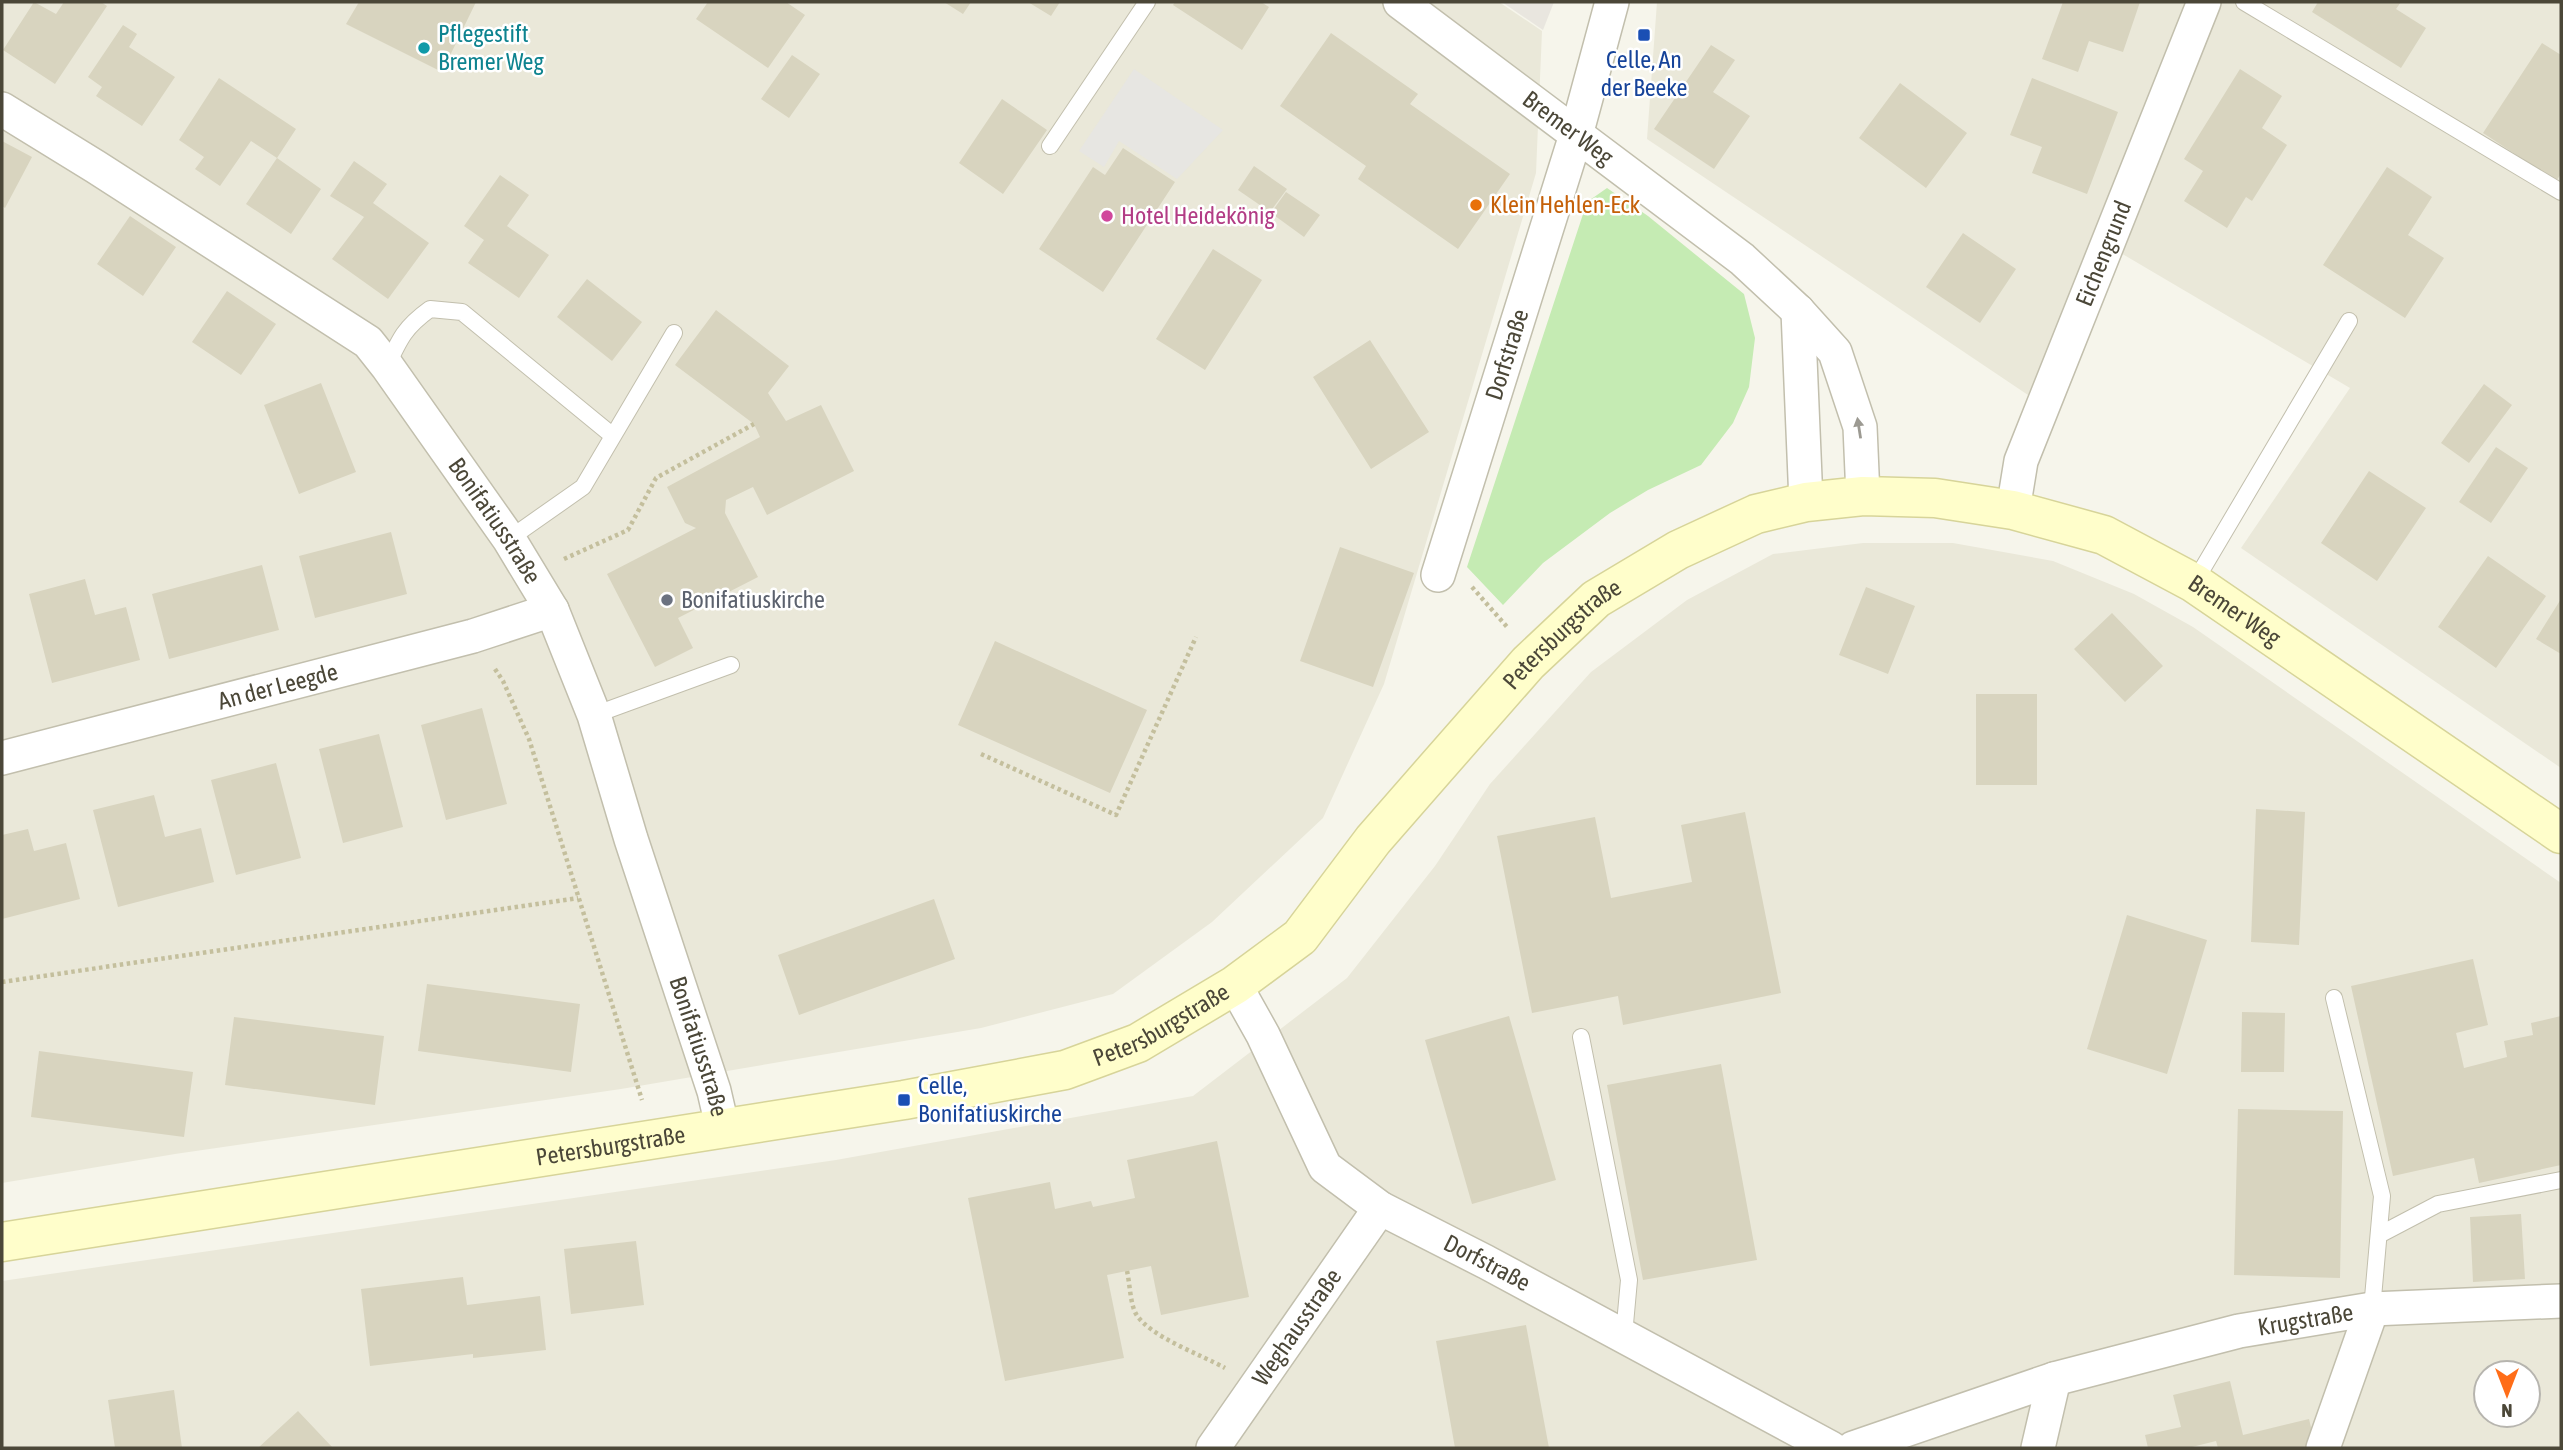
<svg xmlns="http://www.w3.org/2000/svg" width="2563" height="1450" viewBox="0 0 2563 1450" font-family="'Asap Condensed',sans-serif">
<rect width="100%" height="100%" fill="#f6f5eb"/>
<path fill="#eae8d9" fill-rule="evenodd" d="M2,2H1499L1542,31L1536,173L1384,684L1323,818L1212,922L1113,994L981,1028L809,1057L621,1089L175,1154L2,1183Z
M1657,2H2561V768L2241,548L2350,388L2097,239L2028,395L1647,139Z
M1863,543H1953L2053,561L2134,594L2193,627L2561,883V1448H2V1281L836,1160L1193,1096L1347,978L1435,866L1490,784L1591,672L1687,600L1773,554ZM2486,1373H2528V1415H2486Z"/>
<path fill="#e9e6df" d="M1502,2H1554L1543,30Z"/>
<path fill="#c5ebb3" d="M1607,188L1648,216L1744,294L1755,338L1749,387L1733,423L1701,465L1648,490L1610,513L1543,563L1503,605L1467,567L1587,202Z"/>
<path fill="#e7e6e2" d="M1134,69L1223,130L1177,179L1119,141L1104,167L1079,151Z"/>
<path fill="#d8d4bf" d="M34,2L56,14L64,2H101L107,6L55,84L3,50Z
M359,2H476L442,72L346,24Z
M708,2H786L805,15L768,68L696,19Z
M944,2H971L963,14Z
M1028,2H1060L1051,16Z
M1175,2H1261L1269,7L1242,50L1173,5Z
M2063,2H2140L2123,52L2089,41L2078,72L2042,59Z
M2318,2H2401L2396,9L2426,28L2401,68L2312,12Z
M123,25L137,34L129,47L175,77L142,126L96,96L102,87L88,77Z
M1331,33L1418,94L1410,104L1510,174L1458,249L1358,179L1366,166L1280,106Z
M2542,43L2561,55V174L2556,181L2483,133Z
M1711,45L1735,60L1713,92L1750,116L1714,169L1654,129Z
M792,55L820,74L789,118L761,99Z
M2240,69L2282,96L2262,128L2287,145L2252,201L2246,197L2227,228L2184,201L2203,171L2184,159Z
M219,78L296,129L277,158L321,189L291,234L246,204L277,158L251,141L220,186L195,169L204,157L179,140Z
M2032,78L2118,112L2087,194L2032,173L2042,147L2010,135Z
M1900,83L1967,133L1926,188L1859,138Z
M1002,99L1047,130L1003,194L959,163Z
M2,141L32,157L5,208L2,206Z
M1123,148L1175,182L1103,292L1039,249L1093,167L1105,175Z
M354,161L387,184L373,203L429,243L388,299L332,259L364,217L330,196Z
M1254,166L1287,189L1270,212L1238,190Z
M2387,167L2432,197L2408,235L2444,258L2405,318L2323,265Z
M500,175L529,195L507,226L549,255L519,298L468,263L484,240L464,226Z
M1286,192L1320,215L1304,237L1271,213Z
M130,216L176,247L143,296L97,264Z
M1963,233L2016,269L1980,323L1926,287Z
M1213,249L1262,280L1205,370L1156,339Z
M587,279L642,322L612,361L557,317Z
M227,291L276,324L241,375L192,342Z
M716,310L789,366L768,393L786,421L821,405L854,471L767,515L753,487L726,500L725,513L758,577L678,618L693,648L655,667L607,574L696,528L685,523L667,487L760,437L754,424L675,365Z
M1370,340L1429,432L1371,469L1313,377Z
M321,383L356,472L299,494L264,405Z
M2484,384L2512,405L2469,463L2441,443Z
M2496,447L2528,468L2491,523L2459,502Z
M2369,471L2426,508L2377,581L2321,543Z
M391,532L407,594L315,618L299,556Z
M1340,547L1414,573L1373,687L1300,661Z
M2488,556L2546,596L2496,668L2438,627Z
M262,565L279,630L169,659L152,594Z
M85,579L95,615L126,607L140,660L52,683L29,594Z
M1866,587L1915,606L1888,674L1839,655Z
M2561,599V654L2536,639Z
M2112,613L2163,666L2125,702L2074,649Z
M995,641L1147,710L1110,793L958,725Z
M1976,694H2037V785H1976Z
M482,708L507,804L446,820L421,725Z
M379,734L403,827L343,843L319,749Z
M276,763L301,858L236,875L211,780Z
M154,795L165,837L201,828L214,882L118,907L93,810Z
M2256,809L2305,812L2299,945L2251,942Z
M1745,812L1781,993L1623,1025L1618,996L1532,1013L1497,836L1595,817L1611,898L1692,882L1681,825Z
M28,829L34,851L66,843L80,899L2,919V835Z
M934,899L955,959L799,1015L778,955Z
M2127,915L2207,940L2167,1074L2087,1049Z
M2473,959L2488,1025L2456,1033L2464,1068L2507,1057L2504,1041L2533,1035L2531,1023L2561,1016V1165L2479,1183L2474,1158L2393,1176L2351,986Z
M427,984L580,1004L571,1072L418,1051Z
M2242,1012L2285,1013L2284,1072H2241Z
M1509,1016L1556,1180L1472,1204L1425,1040Z
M234,1017L384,1036L375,1105L225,1085Z
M39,1051L193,1072L184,1137L31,1117Z
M1721,1064L1757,1260L1643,1280L1607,1085Z
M2238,1109L2343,1111L2340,1278L2234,1275Z
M1217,1141L1249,1297L1161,1315L1151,1266L1107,1275L1124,1358L1005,1381L968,1198L1050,1182L1055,1209L1091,1201L1093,1207L1135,1198L1127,1160Z
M2521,1214L2525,1279L2473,1282L2470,1217Z
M636,1241L644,1305L571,1314L564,1249Z
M463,1277L467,1305L540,1296L546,1350L473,1358V1354L370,1366L361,1289Z
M1526,1325L1549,1448H1455L1436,1341Z
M2230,1381L2243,1435L2309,1419L2316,1448H2218L2216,1441L2188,1448H2148L2145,1435L2181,1427L2173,1395Z
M174,1390L182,1448H115L108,1400Z
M298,1411L333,1448H258Z"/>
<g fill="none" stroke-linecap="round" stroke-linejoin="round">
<defs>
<path id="service" d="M2244,2L2561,192
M1050,146L1147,2
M387,366C400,338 405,327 430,309L462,312L613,436
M509,539L583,487L674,333
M2194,583L2349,321
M594,715L731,665
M2334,998L2382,1196L2372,1309
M1581,1037L1629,1280L1624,1335
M2379,1235L2438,1204L2561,1180"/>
<g id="minor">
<path id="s1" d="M1400,2L1742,259L1798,311L1835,352L1860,427L1863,496"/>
<path id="s2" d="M2,109L96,167L368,342L387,366L509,539L552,610L594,715L631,839L714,1091L723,1130"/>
<path d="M1798,311L1806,502"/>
<path id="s3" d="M2013,510L2021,461L2204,2"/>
<path id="s4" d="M1438,575L1576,135L1612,2"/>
<path id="s5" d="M2,758L473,636L552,610"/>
<path id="s6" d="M1235,985L1263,1035L1325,1167L1380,1208L1486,1262L1831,1448"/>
<path id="s7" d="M1213,1448L1380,1208"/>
<path id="s8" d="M1853,1448L2054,1379L2239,1331L2372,1309L2561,1301"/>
<path d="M2038,1448L2054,1379"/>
<path d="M2323,1448L2372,1309"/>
</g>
<g id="secondary">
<path id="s9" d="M2,1242L904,1100L1065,1070L1138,1043L1235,985L1300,937L1373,840L1435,769L1528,663L1596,599L1678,550L1756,514L1806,502L1863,496L1935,498L2013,510L2104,535L2194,583L2561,834"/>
</g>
</defs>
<use href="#service" stroke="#c2bfad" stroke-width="18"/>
<use href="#minor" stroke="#c2bfad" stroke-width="36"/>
<use href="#secondary" stroke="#d7d499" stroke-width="41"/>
<path stroke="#c4bf9d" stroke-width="4.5" stroke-dasharray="3.5 3.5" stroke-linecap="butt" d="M564,559L628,530L656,478L754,424
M1472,587L1508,628
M495,669L503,681L529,739L642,1100
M981,754L1116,815L1196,637
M2,982L578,898
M1127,1271C1130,1284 1130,1303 1136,1314C1150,1337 1202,1355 1225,1368"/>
<use href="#service" stroke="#fff" stroke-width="16"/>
<use href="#minor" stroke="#fff" stroke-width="33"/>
<use href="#secondary" stroke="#fffecb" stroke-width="38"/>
</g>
<defs><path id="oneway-solid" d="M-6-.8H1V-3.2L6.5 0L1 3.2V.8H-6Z" transform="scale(1.75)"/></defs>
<use fill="#9c9a92" href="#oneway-solid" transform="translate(1859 428) rotate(-99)"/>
<g fill="#1a4fb4" stroke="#fff" stroke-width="2.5">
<rect x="1637" y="28" width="14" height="14" rx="3.5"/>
<rect x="897" y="1093" width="14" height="14" rx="3.5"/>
</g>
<circle fill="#0f9aa8" stroke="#fff" stroke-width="2.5" cx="424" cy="48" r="7"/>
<circle fill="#e8710a" stroke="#fff" stroke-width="2.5" cx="1476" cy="205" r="7"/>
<circle fill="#d1479c" stroke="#fff" stroke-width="2.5" cx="1107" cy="216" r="7"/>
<circle fill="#6b7280" stroke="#fff" stroke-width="2.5" cx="667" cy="600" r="7"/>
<g text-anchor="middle" stroke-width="5" stroke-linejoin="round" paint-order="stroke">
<g font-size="24" fill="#0d838f" stroke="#fff" text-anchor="start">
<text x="438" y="42">Pflegestift<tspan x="438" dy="28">Bremer Weg</tspan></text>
</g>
<g font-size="24" fill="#164399" stroke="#fff">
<text x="1644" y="68">Celle, An<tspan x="1644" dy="28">der Beeke</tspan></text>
<text x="918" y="1094" text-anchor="start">Celle,<tspan x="918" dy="28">Bonifatiuskirche</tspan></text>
</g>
<g font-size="24" fill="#4b4738" stroke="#fff">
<text dy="8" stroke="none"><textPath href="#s1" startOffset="210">Bremer Weg</textPath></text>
<text dy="8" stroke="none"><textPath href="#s3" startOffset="273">Eichengrund</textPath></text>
<text dy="8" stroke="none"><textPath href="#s4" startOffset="231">Dorfstraße</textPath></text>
<text dy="8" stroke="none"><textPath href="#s2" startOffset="653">Bonifatiusstraße</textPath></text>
<text dy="8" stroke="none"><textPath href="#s9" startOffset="2485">Bremer Weg</textPath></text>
<text dy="8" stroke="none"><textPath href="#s9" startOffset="1750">Petersburgstraße</textPath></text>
<text dy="8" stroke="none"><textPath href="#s5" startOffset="285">An der Leegde</textPath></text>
<text dy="8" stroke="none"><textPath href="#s9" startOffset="1183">Petersburgstraße</textPath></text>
<text dy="8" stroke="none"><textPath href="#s2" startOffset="1220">Bonifatiusstraße</textPath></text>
<text dy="8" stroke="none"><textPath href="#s9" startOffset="616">Petersburgstraße</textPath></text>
<text dy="8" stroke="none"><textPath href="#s6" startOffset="392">Dorfstraße</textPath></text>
<text dy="8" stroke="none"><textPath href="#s8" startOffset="471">Krugstraße</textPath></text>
<text dy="8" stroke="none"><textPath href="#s7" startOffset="147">Weghausstraße</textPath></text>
</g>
<g font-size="24" fill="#c56008" stroke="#fff" text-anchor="start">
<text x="1490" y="213">Klein Hehlen-Eck</text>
</g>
<g font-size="24" fill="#b23c85" stroke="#fff" text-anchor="start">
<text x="1121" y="224">Hotel Heidekönig</text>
</g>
<g font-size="24" fill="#5b616d" stroke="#fff" text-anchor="start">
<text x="681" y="608">Bonifatiuskirche</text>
</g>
</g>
<rect width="2563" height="1450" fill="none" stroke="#4b4738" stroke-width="7"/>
<g transform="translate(2507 1394) rotate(180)"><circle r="33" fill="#ffffff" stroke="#b7b5af" stroke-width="2"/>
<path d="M0-5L12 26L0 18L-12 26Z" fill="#ff6d18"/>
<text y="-10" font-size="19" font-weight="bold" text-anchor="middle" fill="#4b4738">N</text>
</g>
</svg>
